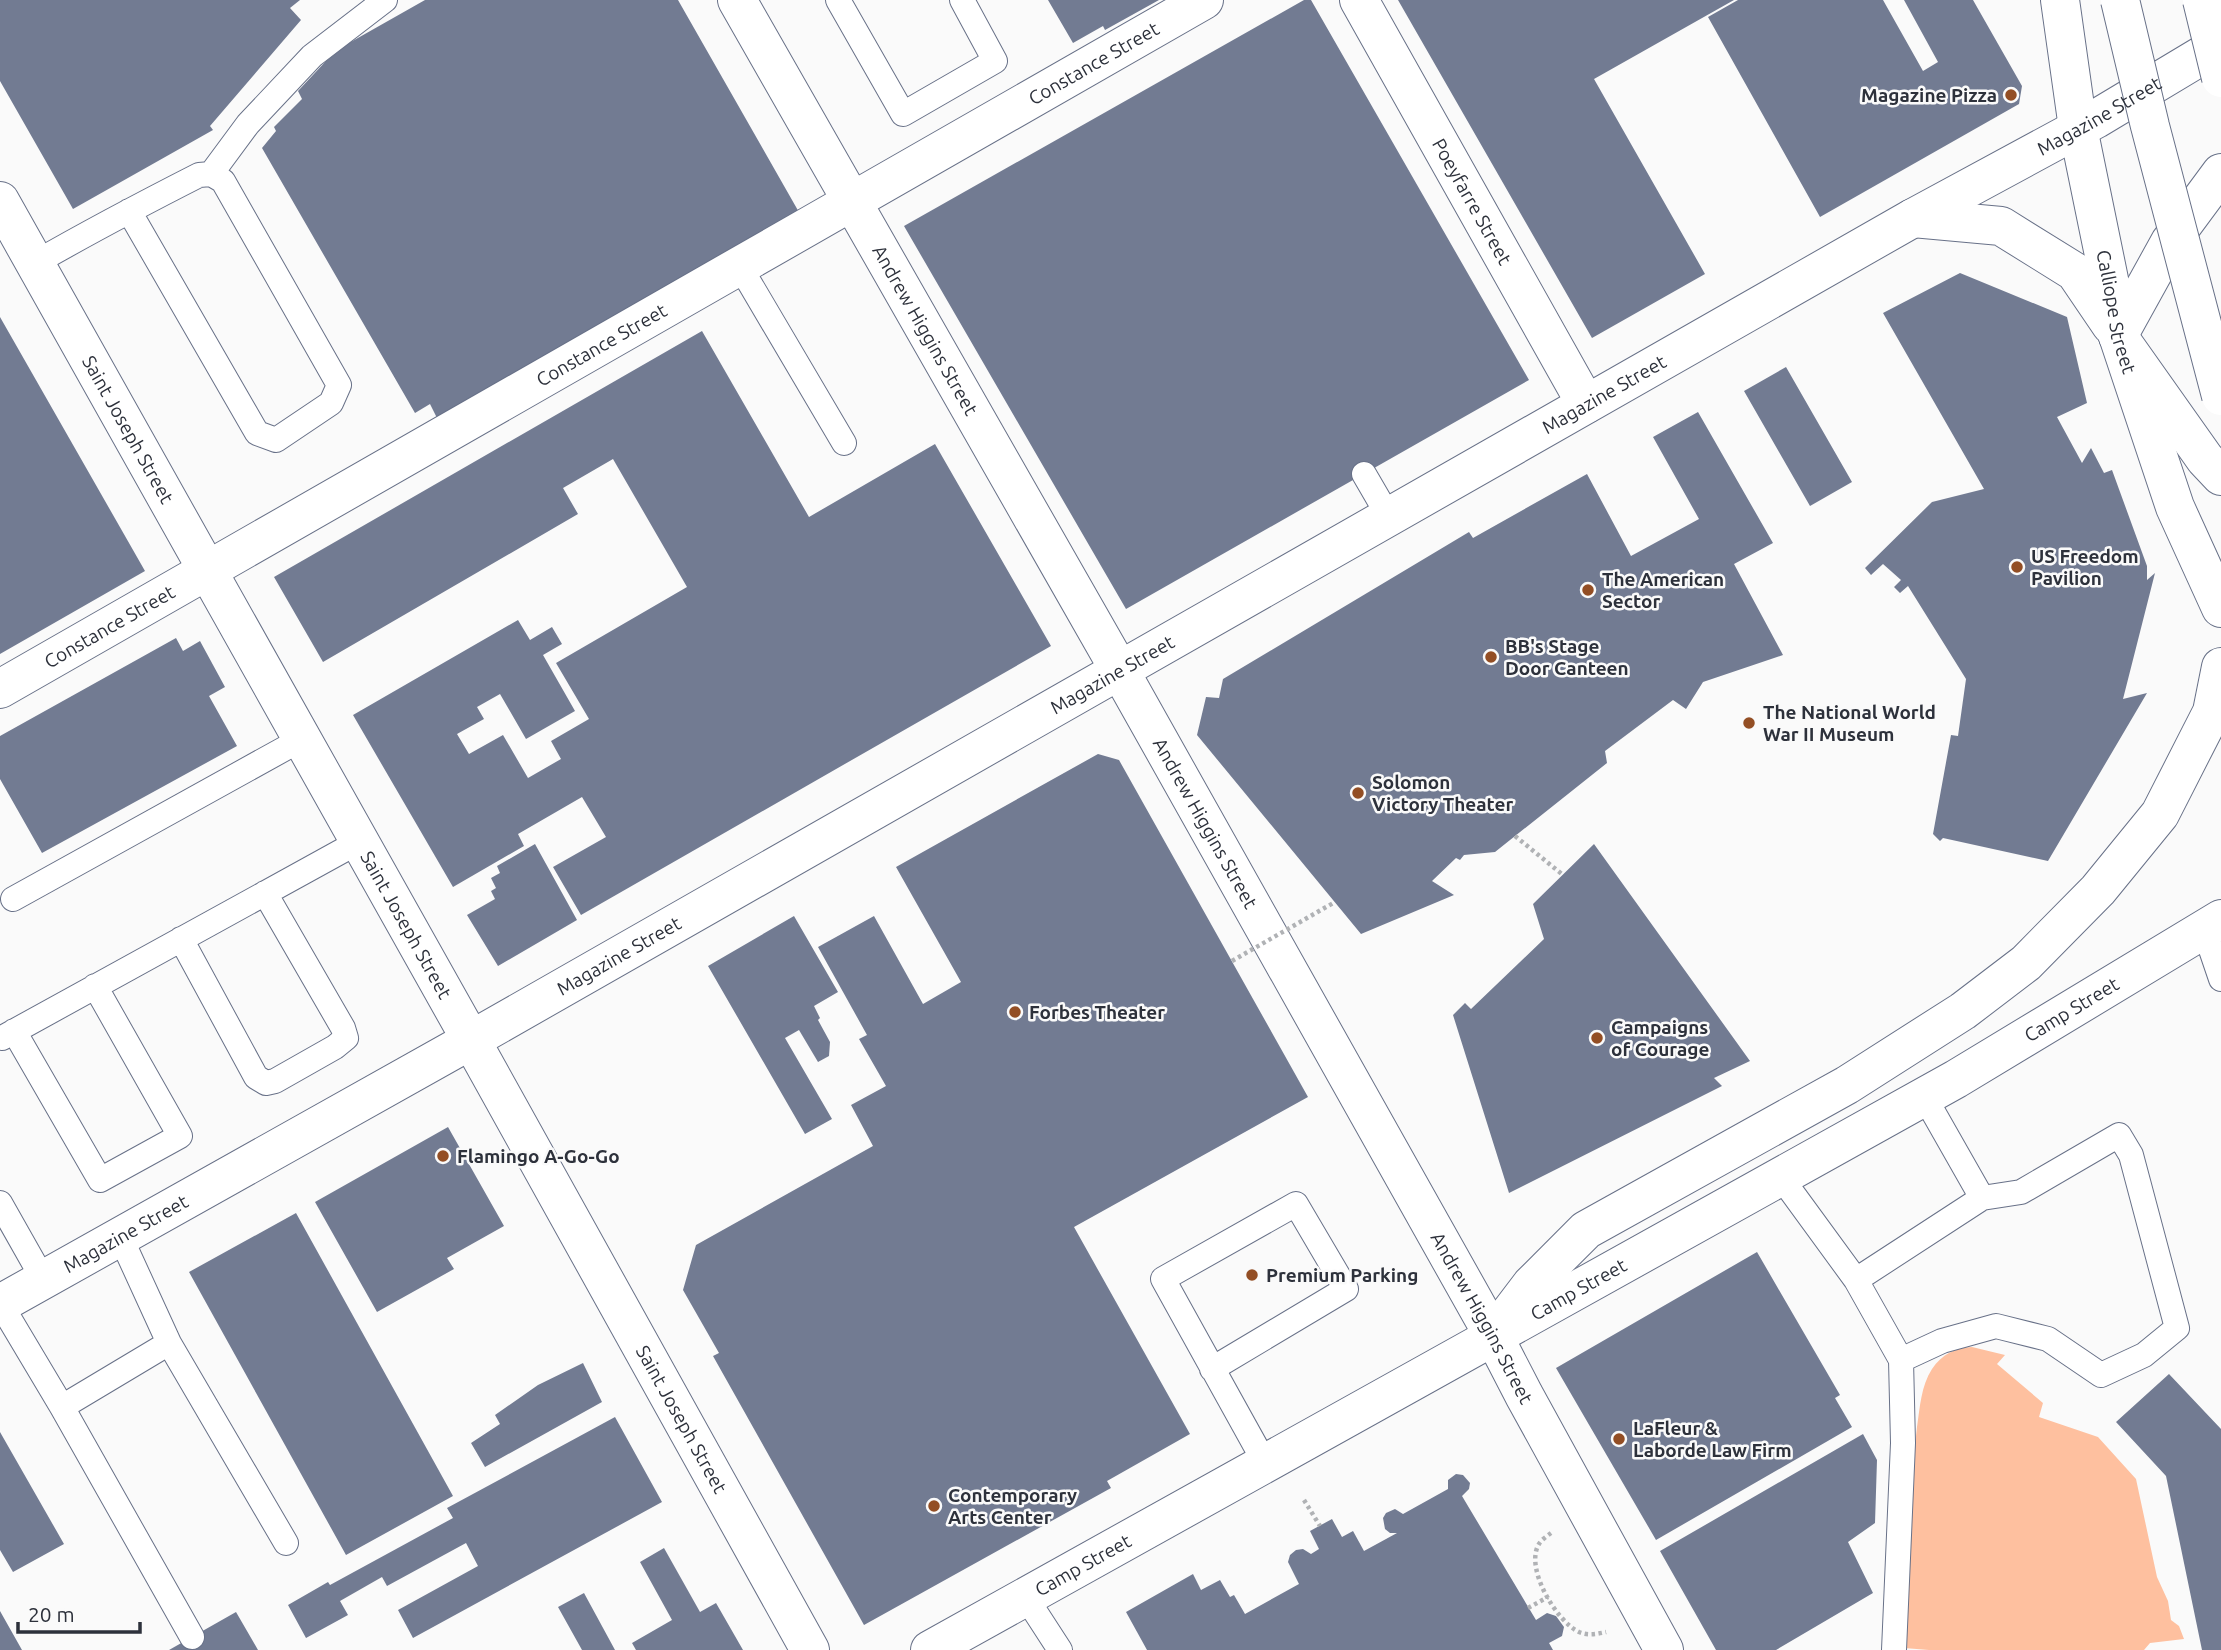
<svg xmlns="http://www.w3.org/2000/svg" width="2221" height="1650" viewBox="0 0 2221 1650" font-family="Ubuntu,sans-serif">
<rect width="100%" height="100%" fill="#fafafa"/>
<path fill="#fec09f" d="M1972,1347L2005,1355L1997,1364L2043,1403L2039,1417L2098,1437L2136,1479L2157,1577L2168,1601L2171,1620L2179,1626L2184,1639L2150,1643L2144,1650H1929L1904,1648C1907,1574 1908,1500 1917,1427C1920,1407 1921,1386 1932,1369C1942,1354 1955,1348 1972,1347Z"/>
<path fill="#727b92" d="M0,0H300L290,8L301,20L210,126L213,130L73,209L0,81Z
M425,0H678L800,214L439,422L430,404L415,413L262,148L276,131L274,127L302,99L298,91L326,61L349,43Z
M1048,0H1159L1105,30L1103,26L1073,43Z
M1304,0H1311L1529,380L1126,609L904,226Z
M1398,0H1734L1594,79L1705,274L1592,338Z
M1738,0H1883L1923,71L1938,62L1904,0H1973L2022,86L2019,104L1820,217L1708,17Z
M1960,273L2067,317L2087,403L2057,417L2082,463L2091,448L2104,473L2112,470L2147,566V580L2155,573L2123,699L2147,693L2048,861L1943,838L1940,841L1933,834L1951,735L1958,736L1966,679L1908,586L1900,593L1894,587L1901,580L1883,564L1871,575L1865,568L1932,502L1984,489L1883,313Z
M0,317L145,571L0,654Z
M702,331L809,517L935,444L1051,646L581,915L553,867L606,837L582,797L518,834L524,846L453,887L353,715L518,620L530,640L552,627L562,644L543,655L575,711L526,739L500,694L477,707L484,719L457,734L469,754L503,735L528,778L561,759L551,741L589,719L556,663L687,587L613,459L563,488L578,514L323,662L274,577Z
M1786,367L1852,482L1810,506L1744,391Z
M1698,412L1773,543L1734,564L1783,655L1703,682L1686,709L1673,700L1605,751L1607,763L1495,852L1464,855L1460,860L1456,858L1432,881L1454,895L1361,934L1197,735L1206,697L1219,698L1223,679L1469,532L1473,538L1587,474L1631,556L1699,519L1653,437Z
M176,638L183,651L200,641L225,687L209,696L237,746L42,853L0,779V736Z
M1098,754L1119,760L1308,1097L1074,1227L1190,1434L1107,1481L1111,1488L864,1625L713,1356L719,1353L683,1290L696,1245L873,1146L851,1105L886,1086L859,1039L867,1035L818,947L874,916L923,1004L961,982L896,867Z
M535,844L577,920L498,966L467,915L495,899L491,891L496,888L491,878L500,873L497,866Z
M1594,844L1750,1061L1714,1078L1722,1086L1509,1193L1453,1015L1465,1003L1471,1009L1544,939L1533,904Z
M794,916L838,992L814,1006L820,1018L818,1020L830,1042L829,1056L818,1062L799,1030L785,1038L832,1119L805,1134L708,966Z
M448,1127L504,1226L447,1258L454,1269L377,1312L315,1202Z
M296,1213L453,1496L346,1555L189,1272Z
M1757,1252L1840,1395L1835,1398L1852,1427L1656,1540L1556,1368Z
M583,1363L602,1402L485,1467L471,1443L500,1424L495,1415L538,1385Z
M2169,1374L2221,1429V1650H2202L2166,1476L2116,1422Z
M615,1417L662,1502L413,1638L398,1610L478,1566L466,1543L387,1586L382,1577L340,1601L348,1615L306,1638L288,1605L328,1582L330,1585L453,1518L447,1508Z
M0,1432L64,1544L13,1572L0,1550Z
M1863,1434L1877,1460L1875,1523L1848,1542L1873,1593L1776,1650H1716L1660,1551Z
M1456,1474L1463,1475L1470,1483L1469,1489L1462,1496L1536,1620L1547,1613L1556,1616L1564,1627L1562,1636L1549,1643L1553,1650H1147L1126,1612L1193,1574L1201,1590L1220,1580L1230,1597L1234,1595L1245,1614L1299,1584L1288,1562L1290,1555L1296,1550L1303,1549L1311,1554L1319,1549L1310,1531L1332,1519L1342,1537L1353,1531L1364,1551L1397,1533H1390L1385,1529L1383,1518L1386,1513L1395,1509L1403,1514L1448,1489V1480Z
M664,1548L700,1612L716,1603L743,1650H636L632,1643L672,1620L640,1562Z
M584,1593L615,1650H582L558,1607Z
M0,1611L22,1650H0Z
M236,1612L258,1650H169Z"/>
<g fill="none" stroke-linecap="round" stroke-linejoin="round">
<defs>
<path id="lane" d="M838,0L903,114L995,61L962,0
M211,174L248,124L312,56L385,0
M35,263C89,232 144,203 199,175L211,174L223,181L339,385L331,403L276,440L257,433L129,211
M739,265L844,443
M1364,474L1389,517
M13,899L302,739
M2204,929L2221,979
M181,939L256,1077L266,1083L275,1081L335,1047L346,1038L343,1028L265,893
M14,1031L100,1180L180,1136L95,986
M2,1038L360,841
M1924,1096L1982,1198L2021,1192L2119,1135L2131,1155L2177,1328L2144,1355L2101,1375L2048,1339L1996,1326L1942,1341L1901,1360L1856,1280L1982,1198
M1780,1176L1856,1280
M0,1203L43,1279
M0,1303L62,1407L169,1343L120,1236
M169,1343L286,1543
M1212,1369L1346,1289L1296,1204L1163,1279L1265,1463
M62,1407L192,1637
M1025,1596L1060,1650
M1894,1650L1903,1443L1901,1360"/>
<g id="street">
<path id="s1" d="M1359,0L1586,404"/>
<path id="s2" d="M0,201L471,1040L810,1650"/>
<path id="s3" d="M0,689L1204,0"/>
<path id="s4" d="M930,1650L1956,1079L2221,919"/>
</g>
<g id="secondary">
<path id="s5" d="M737,0L1120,671L1493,1335L1524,1395L1664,1650"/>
<path id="s6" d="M2060,0L2078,128L2113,299L2118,336L2175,507L2221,608"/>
<path d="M1913,218L2001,226L2075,272L2111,325"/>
<path d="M2118,336L2170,242L2221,173"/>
<path id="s7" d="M0,1304L471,1040L1913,218L2096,119L2221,44"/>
</g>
<path id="highway" d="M2118,336L2205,459L2221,476
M1493,1335L1531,1285L1586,1230L1847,1085L1963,1011L2026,963L2098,890L2160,814L2212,712L2221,667"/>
</defs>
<use href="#lane" stroke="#687188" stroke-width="26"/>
<use href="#street" stroke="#687188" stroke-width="40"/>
<use href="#secondary" stroke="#687188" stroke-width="40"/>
<use href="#highway" stroke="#687188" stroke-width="40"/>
<path stroke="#b0b2b5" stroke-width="4.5" stroke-dasharray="3.5 3.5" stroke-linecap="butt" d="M1515,836L1563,875
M1304,1500L1320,1526
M1551,1533C1547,1536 1541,1540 1539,1544C1524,1568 1557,1622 1579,1632C1588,1636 1597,1634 1606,1632
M1528,1608L1548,1597"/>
<use href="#lane" stroke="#fff" stroke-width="24"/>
<use href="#street" stroke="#fff" stroke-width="38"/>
<use href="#secondary" stroke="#fff" stroke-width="38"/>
<use href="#highway" stroke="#fff" stroke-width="38"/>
<defs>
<path id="highway-bridge" d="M2120,0L2150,126L2221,396
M2202,0L2221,78"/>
</defs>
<use href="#highway-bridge" stroke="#687188" stroke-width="40" stroke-linecap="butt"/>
<path stroke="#b0b2b5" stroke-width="4.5" stroke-dasharray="3.5 3.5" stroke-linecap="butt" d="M1232,961L1335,902"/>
<use href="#highway-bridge" stroke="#fff" stroke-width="38"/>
</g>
<g fill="#934e24" stroke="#fafafa" stroke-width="2.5">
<circle cx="2011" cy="95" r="7"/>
<circle cx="2017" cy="567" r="7"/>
<circle cx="1588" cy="590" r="7"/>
<circle cx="1491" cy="657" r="7"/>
<circle cx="1749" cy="723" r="7"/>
<circle cx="1358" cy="793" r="7"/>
<circle cx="1015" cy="1012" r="7"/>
<circle cx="1597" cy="1038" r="7"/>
<circle cx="443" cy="1156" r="7"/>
<circle cx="1252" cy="1275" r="7"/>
<circle cx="1619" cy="1439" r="7"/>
<circle cx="934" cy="1506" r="7"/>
</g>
<g text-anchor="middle" stroke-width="5" stroke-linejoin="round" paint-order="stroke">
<g font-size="19" fill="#2d313b" stroke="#fafafa">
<text dy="7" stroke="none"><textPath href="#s3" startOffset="1260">Constance Street</textPath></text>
<text dy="7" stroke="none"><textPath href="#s7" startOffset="2412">Magazine Street</textPath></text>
<text dy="7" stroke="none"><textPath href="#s1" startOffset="231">Poeyfarre Street</textPath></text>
<text dy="7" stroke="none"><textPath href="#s6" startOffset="317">Calliope Street</textPath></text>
<text dy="7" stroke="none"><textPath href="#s5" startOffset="380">Andrew Higgins Street</textPath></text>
<text dy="7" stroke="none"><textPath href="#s3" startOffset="693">Constance Street</textPath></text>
<text dy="7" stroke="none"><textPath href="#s7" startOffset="1844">Magazine Street</textPath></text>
<text dy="7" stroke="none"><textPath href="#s2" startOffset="262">Saint Joseph Street</textPath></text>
<text dy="7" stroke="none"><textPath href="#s3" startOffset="126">Constance Street</textPath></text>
<text dy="7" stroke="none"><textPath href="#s7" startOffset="1278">Magazine Street</textPath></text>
<text dy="7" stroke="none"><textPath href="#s5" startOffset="947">Andrew Higgins Street</textPath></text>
<text dy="7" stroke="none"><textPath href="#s2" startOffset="830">Saint Joseph Street</textPath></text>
<text dy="7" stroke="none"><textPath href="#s7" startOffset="710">Magazine Street</textPath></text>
<text dy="7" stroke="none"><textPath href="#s4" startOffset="1309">Camp Street</textPath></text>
<text dy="7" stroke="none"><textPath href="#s7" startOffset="144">Magazine Street</textPath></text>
<text dy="7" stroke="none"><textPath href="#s4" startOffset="742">Camp Street</textPath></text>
<text dy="7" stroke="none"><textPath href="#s5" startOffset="1514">Andrew Higgins Street</textPath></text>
<text dy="7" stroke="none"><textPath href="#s2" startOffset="1396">Saint Joseph Street</textPath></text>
<text dy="7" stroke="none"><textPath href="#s4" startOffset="175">Camp Street</textPath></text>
</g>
<g font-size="19" font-weight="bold" fill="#2d313b" stroke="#fafafa" text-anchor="start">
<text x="1997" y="102" text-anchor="end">Magazine Pizza</text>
<text x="2031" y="563">US Freedom<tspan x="2031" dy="22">Pavilion</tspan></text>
<text x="1602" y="586">The American<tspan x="1602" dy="22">Sector</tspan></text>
<text x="1505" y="653">BB's Stage<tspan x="1505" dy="22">Door Canteen</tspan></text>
<text x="1763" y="719">The National World<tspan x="1763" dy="22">War II Museum</tspan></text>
<text x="1372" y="789">Solomon<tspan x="1372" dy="22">Victory Theater</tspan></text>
<text x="1029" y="1019">Forbes Theater</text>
<text x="1611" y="1034">Campaigns<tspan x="1611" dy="22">of Courage</tspan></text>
<text x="457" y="1163">Flamingo A-Go-Go</text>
<text x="1266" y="1282">Premium Parking</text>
<text x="1633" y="1435">LaFleur &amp;<tspan x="1633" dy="22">Laborde Law Firm</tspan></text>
<text x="948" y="1502">Contemporary<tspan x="948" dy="22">Arts Center</tspan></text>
</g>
</g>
<path d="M18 1622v10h122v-10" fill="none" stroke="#2d313b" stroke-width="3.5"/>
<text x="28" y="1622" font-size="21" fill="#2d313b" stroke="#fafafa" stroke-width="5" paint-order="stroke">20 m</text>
</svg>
